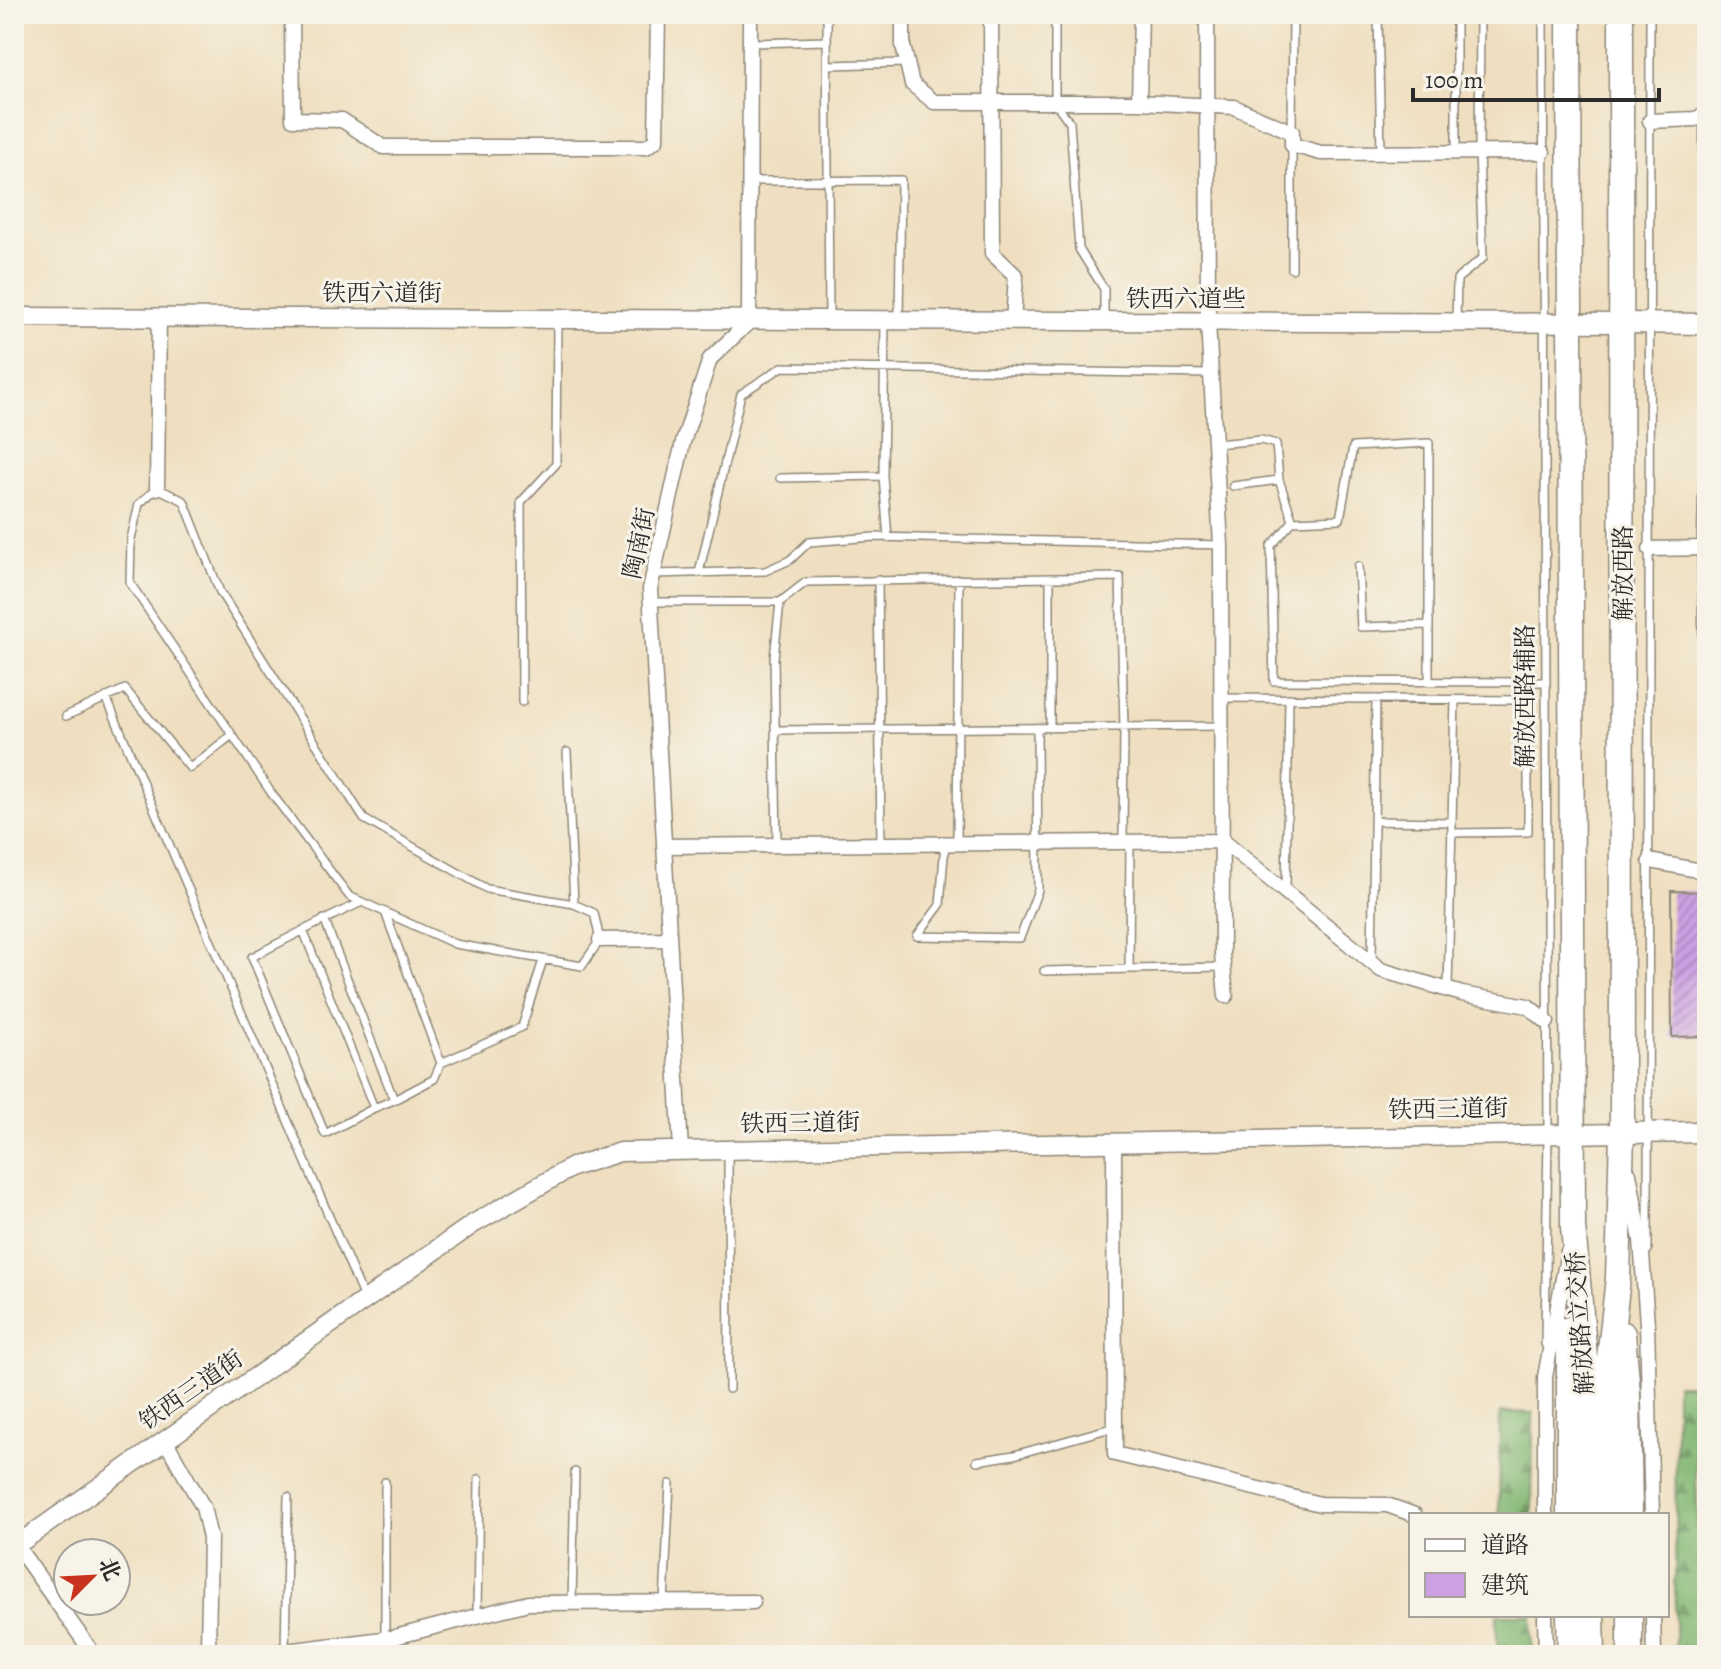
<svg xmlns="http://www.w3.org/2000/svg" width="1721" height="1669" viewBox="0 0 1721 1669" font-family="Alegreya,'Noto Serif SC',serif">
<defs>
<pattern id="forest-firs" width="22" height="20" patternUnits="userSpaceOnUse" patternTransform="scale(2)"><rect width="22" height="20" fill="#82b772"/><path d="M5 1l3.5 6h-7zM16 11l3.5 6h-7z" fill="#6b955e"/></pattern>
<pattern id="building-hatch" width="6" height="6" patternUnits="userSpaceOnUse" patternTransform="scale(2)"><rect width="6" height="6" fill="#cca0e3"/><path d="M-1 1l2-2M0 6l6-6M5 7l2-2" fill="none" stroke="#a683b8"/></pattern>
</defs>
<rect width="100%" height="100%" fill="#f7f3e8"/>
<filter id="ink" filterUnits="userSpaceOnUse"><feTurbulence type="fractalNoise" baseFrequency=".0125" numOctaves="2"/><feDisplacementMap in="SourceGraphic" scale="16" xChannelSelector="R" yChannelSelector="G"/><feConvolveMatrix kernelMatrix="1 2 1 2 8 2 1 2 1" color-interpolation-filters="sRGB"/></filter>
<filter id="wash" filterUnits="userSpaceOnUse"><feTurbulence type="fractalNoise" baseFrequency=".006" numOctaves="4" result="noise"/><feDisplacementMap in="SourceGraphic" scale="32" xChannelSelector="R" yChannelSelector="G"/><feGaussianBlur stdDeviation="1.8" result="paint"/><feColorMatrix in="noise" values="0 0 0 0 0 0 0 0 0 0 0 0 0 0 0 0 0 1.4 0 .05"/><feComposite in="paint" operator="in"/></filter>
<g filter="url(#wash)">
<rect width="100%" height="100%" fill="#efdfc0"/>
<path fill="url(#forest-firs)" stroke="#56714e" stroke-width="2" d="M1676,1384H1693L1702,1655H1675Z
M1500,1412L1533,1413L1532,1515H1499Z
M1497,1615H1532V1655H1497Z"/>
<g id="blocks">
<path fill="url(#building-hatch)" d="M1671,891L1707,892V1036L1672,1037Z"/>
</g>
</g>
<g filter="url(#ink)">
<use href="#blocks" fill-opacity="0" stroke="#8d8576" stroke-width="2"/>
<g fill="none" stroke-linecap="round" stroke-linejoin="round">
<defs>
<path id="service" d="M827,14L829,319
M1055,14V102L1070,123L1079,249L1104,289V319
M1378,14L1381,152
M1456,14V152
M1543,14L1548,1133L1545,1344
M1703,14L1704,240L1707,244
M750,43L827,41
M828,65L907,63
M1292,132L1293,14
M750,181L901,180L899,319
M1292,269V145
M1456,323L1457,279L1483,258L1479,152L1480,14
M1707,438L1704,445L1701,548L1707,827
M1215,444L1261,440L1276,444L1279,480L1293,521
M883,476L885,321
M780,478L883,476L888,538
M1233,486L1279,480
M157,488L184,501L220,592L364,819L487,889L574,904L594,913L600,940L582,966L455,944L349,896L272,794L130,583L131,539L139,504Z
M1358,566L1361,627L1429,625
M699,573L741,394L782,367L1211,374
M654,574L765,571L790,560L809,542L874,537L1221,545
M878,580L881,844
M651,602H780L806,582L1120,577L1124,727L1123,841
M1429,682V443L1353,447L1340,519L1293,521L1271,546L1274,681L1545,682
M106,697L364,1298
M1223,698L1528,700V832L1451,833
M522,702L521,502L556,464L557,320
M66,716L125,689L190,768L232,735
M1050,728V578
M776,730L1222,726
M567,752L574,904
M1374,821L1452,822
M957,843L959,579
M777,845L774,658L780,602
M1286,890L1289,698
M385,912L441,1063
M324,919L394,1100L434,1079L441,1063L522,1027L543,960
M303,930L374,1108L325,1134L252,957C288,938 325,919 362,902
M917,936L1020,938L1038,890L1037,728
M917,936L940,905L945,843
M1372,961L1376,699
M1129,969L1130,841
M1044,971L1223,967
M1448,988L1455,699
M374,1108L394,1100
M728,1152L729,1389
M1648,1250L1650,14
M977,1461L1014,1455L1115,1427
M385,1482V1639
M572,1603L575,1472
M664,1603L670,1484
M477,1616L479,1479
M285,1651L288,1497"/>
<path id="minor" d="M292,14L293,119L342,120L383,147H646L656,140L658,14
M903,14V46L912,84L934,102H1139L1234,107L1292,132V145L1321,153L1543,152
M991,14L992,253L1016,276L1013,322
M1207,14L1208,323L1221,545L1222,954L1226,996
M1139,102L1141,14
M1650,121L1695,119L1707,115
M157,488L159,317
M1650,549L1707,548
M1706,724H1707
M664,846L1223,841L1381,970L1462,994L1528,1006L1547,1022
M1650,861L1707,872
M600,940L669,939
M1114,1142L1115,1454L1320,1504L1387,1505L1415,1515
M681,1151L650,589L683,442L710,359L749,322L750,14
M1629,1173L1641,1240L1647,1324L1652,1515
M165,1440L203,1507L210,1538L208,1649L214,1655
M1545,1515V1377L1568,1251
M16,1545L94,1655
M1545,1615L1546,1655
M1653,1615L1654,1655
M254,1655L391,1638L528,1603L753,1602"/>
<path id="tertiary" d="M14,317L1623,323
M14,1547L473,1224L572,1167L620,1152L1622,1133"/>
<path id="secondary" d="M1623,323L1707,324
M1622,1133L1707,1132"/>
<path id="trunk" d="M1569,14L1573,1227L1586,1368L1590,1515
M1623,1334L1628,1393L1630,1515
M1569,1515V1329
M1606,1515V1386L1618,1278L1622,1133L1621,14
M1569,1615L1570,1655
M1592,1615L1593,1655
M1630,1615V1655"/>
</defs>
<use href="#service" stroke="#8d8576" stroke-width="10"/>
<use href="#minor" stroke="#8d8576" stroke-width="17"/>
<use href="#tertiary" stroke="#8d8576" stroke-width="21"/>
<use href="#secondary" stroke="#8d8576" stroke-width="23"/>
<use href="#trunk" stroke="#8d8576" stroke-width="27"/>
<use href="#service" stroke="#fff" stroke-width="7"/>
<use href="#minor" stroke="#fff" stroke-width="14"/>
<use href="#tertiary" stroke="#fff" stroke-width="18"/>
<use href="#secondary" stroke="#fff" stroke-width="20"/>
<use href="#trunk" stroke="#fff" stroke-width="24"/>
</g>
</g>
<g text-anchor="middle" stroke-width="6" stroke-linejoin="round" paint-order="stroke">
<g font-size="24" fill="#2b2b2b" stroke="#f7f3e8">
<text x="382" y="301">铁西六道街</text>
<text x="1186" y="307">铁西六道些</text>
<text transform="translate(639 543) rotate(-78)" y="8">陶南街</text>
<text transform="translate(1623 573) rotate(-90)" y="8">解放西路</text>
<text transform="translate(1525 696) rotate(-90)" y="8">解放西路辅路</text>
<text transform="translate(1448 1109) rotate(-1)" y="8">铁西三道街</text>
<text transform="translate(800 1123) rotate(-1)" y="8">铁西三道街</text>
<text transform="translate(1580 1323) rotate(-94)" y="8">解放路立交桥</text>
<text transform="translate(191 1390) rotate(-35)" y="8">铁西三道街</text>
</g>
</g>
<rect width="1721" height="1669" fill="none" stroke="#f7f3e8" stroke-width="48"/>
<rect x="1409" y="1513" width="260" height="104" fill="#f7f3e8" stroke="#a5a39c" stroke-width="2"/>
<rect x="1425" y="1539" width="40" height="12" fill="#ffffff" stroke="#a5a39c" stroke-width="2"/>
<text x="1481" y="1553" font-size="24" fill="#2b2b2b">道路</text>
<rect x="1425" y="1573" width="40" height="24" fill="#cca0e3" stroke="#a5a39c" stroke-width="2"/>
<text x="1481" y="1593" font-size="24" fill="#2b2b2b">建筑</text>
<g transform="translate(92 1577) rotate(66)"><circle r="38" fill="#f7f3e8" stroke="#a5a39c" stroke-width="2"/>
<path d="M0-6L14 30L0 20L-14 30Z" fill="#c8321e"/>
<text y="-12" font-size="22" font-weight="bold" text-anchor="middle" fill="#2b2b2b">北</text>
</g>
<path d="M1413 88v12h246v-12" fill="none" stroke="#2b2b2b" stroke-width="4"/>
<text x="1425" y="88" font-size="24" fill="#2b2b2b" stroke="#f7f3e8" stroke-width="6" paint-order="stroke">100 m</text>
</svg>
